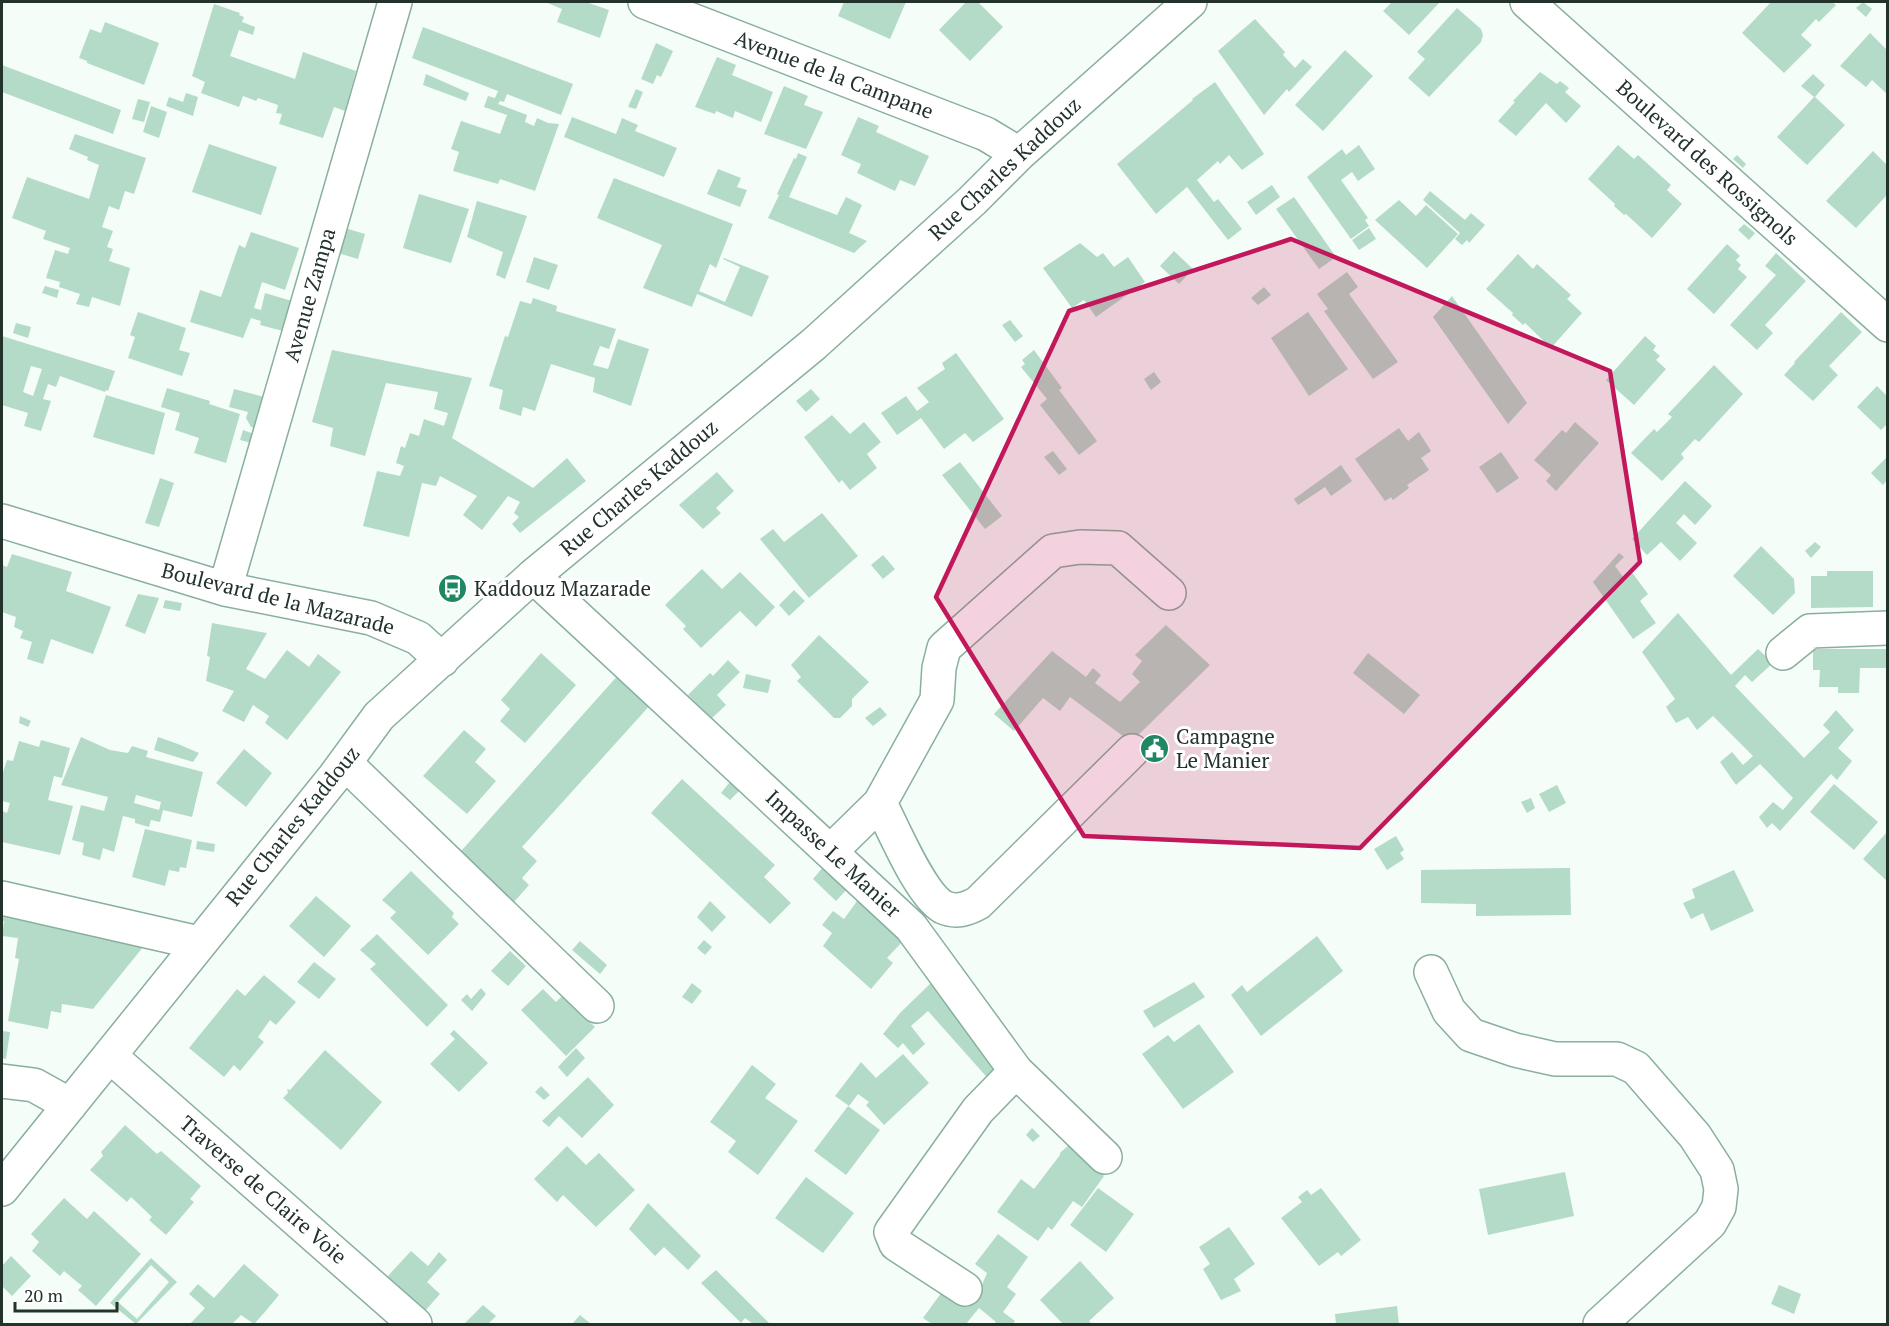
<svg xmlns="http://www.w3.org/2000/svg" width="1889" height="1326" viewBox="0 0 1889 1326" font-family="'PT Serif',serif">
<rect width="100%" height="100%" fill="#f5fdf9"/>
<path fill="#b4dbc8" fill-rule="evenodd" d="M545,2H586L609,10L600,38L557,22L562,9Z
M844,2H906L890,39L838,16Z
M966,2H978L1003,27L970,61L939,30Z
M1392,2H1440L1409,35L1383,11Z
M1771,2H1832L1836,5L1819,22L1816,19L1801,35L1812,45L1784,73L1742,33Z
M1863,2L1872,9L1866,17L1856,8Z
M214,4L240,13L239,15L244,17L242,22L255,27L253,35L239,30L230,56L295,79L303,52L356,71L345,111L334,107L323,138L279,124L282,114L276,113L278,105L258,98L256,101L243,96L239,107L201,93L205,82L192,76Z
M1457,8L1481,29L1483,35L1481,42L1429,97L1408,78L1425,59L1417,52Z
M1255,19L1285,52L1283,55L1295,68L1303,59L1312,67L1289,92L1287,89L1264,115L1218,51Z
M105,22L159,43L144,85L87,63V61L79,58L90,29L101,33Z
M423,27L573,84L561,115L507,94L504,102L500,101L498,104L527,115L525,122L534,126L537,118L548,123L559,124L535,191L500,179L498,184L453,171L459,152L451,149L461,121L500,134L507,115L484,107L488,96L495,98L498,91L412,58Z
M1870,33L1887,50V94L1872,80L1866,87L1840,66Z
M656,43L673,51L661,77L657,75L653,84L641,79Z
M1345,50L1373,76L1323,131L1295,105Z
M717,57L736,65L732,75L773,92L761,122L735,111L733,118L716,111L715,114L695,107Z
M2,65L121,110L113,134L2,92Z
M1540,72L1557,84L1560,81L1569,88L1565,92L1581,106L1566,123L1546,103L1516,136L1498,121L1515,102L1513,101Z
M426,74L469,93L466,101L423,85Z
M1813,74L1825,85L1815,97L1845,125L1807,165L1777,137L1814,97L1801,86Z
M1215,82L1264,154L1242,170L1229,155L1220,164L1218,161L1197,180L1214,202L1218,199L1242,229L1228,240L1187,187L1156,214L1117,164L1193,100L1192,99Z
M784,86L808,96L804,105L823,112L806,149L764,134Z
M636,89L643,92L636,109L628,107Z
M186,93L198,97L193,116L166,106L169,97L183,102Z
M138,99L150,102L144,122L132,119Z
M151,106L167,112L159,138L143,132Z
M572,117L616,134L622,118L638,125L635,131L677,148L664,177L564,137Z
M858,117L879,126L876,132L929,156L915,186L900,180L895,191L857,173L861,164L841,155Z
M75,134L146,158L134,194L125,191L119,210L109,206L102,227L113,231L107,247L113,249L109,261L130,268L120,306L92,297L89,307L76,304L80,294L59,287L60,282L46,278L55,250L68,254L70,248L43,239L46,231L12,218L27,177L89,199L99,165L87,160L88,157L69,149Z
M209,144L277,167L261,215L192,192Z
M1359,145L1375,169L1358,181L1352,172L1341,180L1368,218L1365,220L1369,226L1351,239L1307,177L1342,149L1346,155Z
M1618,145L1634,159L1638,155L1671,185L1667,190L1682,204L1652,238L1626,214L1624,215L1614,206L1615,204L1588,179Z
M1873,151L1887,165V195L1856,228L1826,201Z
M798,153L807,157L789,197L837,215L846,197L862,205L849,233L867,241L854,253L768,218L779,195L777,194L794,158L796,159Z
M1737,155L1746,164L1743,168L1733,159Z
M718,169L741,178L737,187L747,190L740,207L707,194Z
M614,178L733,224L716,268L710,264L699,291L725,302L740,267L723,259L724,258L769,276L752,317L697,294L692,307L643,288L662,245L597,218Z
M1272,185L1280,197L1256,215L1247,202Z
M1430,191L1465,220L1471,213L1485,225L1469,243L1467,240L1462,245L1455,239L1460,233L1423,200Z
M419,194L469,209L451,263L403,248Z
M1294,197L1336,257L1319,269L1276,209Z
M1399,200L1416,216L1426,205L1458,234L1427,268L1375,220Z
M477,201L527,216L505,279L496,275L503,252L467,237Z
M1744,224L1755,233L1749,240L1738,230Z
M345,228L365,234L358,259L338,253Z
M1369,228L1376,239L1359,250L1352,240Z
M251,232L299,248L285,290L262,282L254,308L261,310L265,293L292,301L283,331L260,325L261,321L251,318L243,338L190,322L200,290L221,297L239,245L245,248Z
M1080,243L1097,257L1103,253L1114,267L1128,257L1145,282L1096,317L1084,300L1072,308L1043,268Z
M1727,244L1740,256L1736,260L1741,265L1738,269L1747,277L1714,314L1687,289Z
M1174,251L1193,269L1179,284L1160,266Z
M1776,253L1806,281L1765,325L1773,333L1757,350L1730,325L1776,275L1765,266Z
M1518,254L1533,269L1537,264L1560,285L1571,295L1567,299L1582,313L1551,348L1525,323L1523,325L1512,315L1513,313L1486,289Z
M534,257L558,265L549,290L526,282Z
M1347,272L1358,287L1349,294L1398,362L1373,379L1324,311L1328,309L1317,294Z
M45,286L59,290L57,298L42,293Z
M1264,287L1271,295L1258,305L1251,298Z
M1452,296L1527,403L1508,424L1433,317Z
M533,298L557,306L556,311L616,329L609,349L600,346L593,365L608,369L618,339L649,349L631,406L593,392L595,378L551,364L535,411L523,407L521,416L499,409L503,390L489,386L505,336L508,337L520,301L531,304Z
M138,312L186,328L179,350L190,353L182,376L128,358L135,337L130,335Z
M1308,312L1348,369L1309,396L1271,338Z
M1841,312L1862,332L1829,366L1838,375L1813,401L1784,375L1795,363L1794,362Z
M1010,320L1023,336L1015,342L1002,325Z
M16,323L31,327L28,338L13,333Z
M2,336L115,371L108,391L106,390L105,392L60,376L56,387L48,384L43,399L51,401L41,431L24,426L28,413L2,405ZM31,366L42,369L33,396L23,392Z
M1645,336L1656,346L1653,350L1660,356L1656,360L1666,369L1634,405L1606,380Z
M332,350L472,378L452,438L533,488L567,458L586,481L520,533L512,524L519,517L514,513L520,502L508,496L482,530L463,515L477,496L440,476L436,486L422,483L409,537L363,526L377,471L400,476L404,466L396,463L401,446L405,448L410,433L419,436L424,419L444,426L448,413L434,409L438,392L386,383L365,456L330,446L333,428L312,422Z
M1034,350L1062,388L1059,390L1097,441L1079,455L1040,405L1047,399L1021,367L1025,364L1022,360Z
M956,353L1004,419L973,442L965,433L944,449L921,418L897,435L881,413L906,396L917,411L929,402L917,388L945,369L942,363Z
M1714,365L1743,394L1699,442L1695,439L1681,454L1684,458L1662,481L1631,453L1654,429L1657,432L1672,417L1668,414Z
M1154,372L1161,382L1151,390L1144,379Z
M1877,386L1887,396V424L1881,430L1857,407Z
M167,388L210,401L209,404L240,414L226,463L194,453L199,438L175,430L180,413L161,407Z
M234,389L264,397L255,428L251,427L246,418L248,412L229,407Z
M811,389L820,399L806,412L796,401Z
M106,395L165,413L154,455L93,437Z
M832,415L850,434L864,422L881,442L867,454L877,468L850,490L842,480L839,483L804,437Z
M1575,422L1599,443L1556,491L1546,481L1551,475L1534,460L1562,430L1566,433Z
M1399,428L1408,441L1419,432L1431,451L1421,458L1429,470L1407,485L1409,488L1393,500L1391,497L1385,501L1355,459Z
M243,430L254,434L251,443L240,440Z
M1053,451L1067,469L1059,475L1044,457Z
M1501,452L1519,478L1497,493L1479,467Z
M1887,457V480L1883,485L1871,473Z
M960,462L1002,516L985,529L942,475Z
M1341,465L1352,481L1331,496L1325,487L1298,505L1294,499Z
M717,472L734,491L716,508L721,513L703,529L679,505Z
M160,478L174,483L159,527L145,523Z
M1685,481L1712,506L1695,525L1684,514L1676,523L1697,543L1680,561L1661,542L1647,555L1632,539Z
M822,513L858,556L809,598L760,539L773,529L784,542Z
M1815,542L1821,547L1811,558L1805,551Z
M1761,546L1794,579L1795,593L1773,615L1733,576Z
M1619,553L1624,557L1615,566L1623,577L1631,571L1648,594L1640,601L1656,623L1633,639L1593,582Z
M12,554L72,572L66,591L111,607L93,654L51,639L43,664L27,659L32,642L20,638L23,631L14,627L16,617L2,612V565L7,567Z
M883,555L895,569L883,579L871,565Z
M702,569L722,589L740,572L775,607L756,627L740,611L701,648L683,629L686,626L665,605Z
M1827,571H1873V607L1811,608V576H1827Z
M794,590L805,601L789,616L779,605Z
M138,594L159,598L145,634L125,626Z
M165,600L182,603L180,611L163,608Z
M1678,613L1731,675L1758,649L1773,663L1752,682L1745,675L1735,686L1804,758L1830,732L1823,725L1836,710L1854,730L1838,748L1852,761L1837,780L1831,774L1780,831L1772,823L1767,828L1759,817L1773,802L1783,810L1793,798L1760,764L1736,785L1720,762L1732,752L1743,765L1753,756L1713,716L1697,730L1688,717L1676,723L1666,707L1675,699L1642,652Z
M212,623L267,633L246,669L265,679L287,650L309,667L318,654L341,672L287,740L265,723L269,716L253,705L244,722L222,711L234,691L206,681L210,657L207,656Z
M1166,625L1210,665L1131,742L1070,697L1060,711L1043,698L1014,731L994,714L1052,651L1086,677L1093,668L1101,675L1095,683L1120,702L1140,682L1132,674L1142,661L1135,655Z
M819,635L869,682L852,699V706L840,718H834L797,681L801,677L791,665Z
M1813,649H1887V668H1860L1859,693H1838V687H1819L1820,670H1813Z
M541,653L576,685L525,743L500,721L510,709L501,700Z
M1368,653L1420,695L1404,714L1353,673Z
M728,660L740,672L717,695L726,705L711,719L688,695L710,673L713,676Z
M620,673L652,703L522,847L537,861L522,878L529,885L506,911L454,859Z
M746,674L771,680L768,693L743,688Z
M880,707L887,715L873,726L865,718Z
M20,716L31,721L28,727L19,723Z
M464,730L486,749L475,762L496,781L467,814L423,776Z
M81,737L110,750L128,753L132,746L148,751L146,757L203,772L192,817L163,810L160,822L151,820L149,827L135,823V819L123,816L114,852L103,848L100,860L82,855L84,843L72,840L81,805L104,811L108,797L61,785ZM136,795L161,802L159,810L134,803Z
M158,737L178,744L199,753L193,762L154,750Z
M41,740L70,748L62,778L54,776L48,800L73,806L60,855L2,842V811L7,813L10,803L2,801V772H3L7,760L13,761L19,741L39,747Z
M244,749L272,773L246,807L216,783Z
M733,778L743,787L730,800L721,793Z
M682,779L775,865L764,877L791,903L770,924L651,813Z
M1834,784L1878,822L1854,850L1810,812Z
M1557,785L1566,803L1549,812L1539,794Z
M1531,798L1535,808L1527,813L1521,802Z
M145,829L192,840L186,868L180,867L179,872L169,870L165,886L132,877Z
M1887,832V881L1863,859Z
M1396,836L1404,850L1400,853L1404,859L1387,870L1374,849Z
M197,841L215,844L214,852L196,849Z
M825,865L849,887L836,901L813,879Z
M1570,868L1571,915L1476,916V904L1421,903V870Z
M1734,870L1754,911L1711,931L1703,913L1691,919L1683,903L1695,898L1692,889Z
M411,871L454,913L452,917L459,924L428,955L390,918L396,912L382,900Z
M316,896L351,926L324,957L289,926Z
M860,897L903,941L887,958L893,963L871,989L823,946L832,933L822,925L833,911L844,919Z
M710,901L726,917L712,932L697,917Z
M2,903L152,936L93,1009L62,1004L61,1013L51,1011L48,1029L8,1021L19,959L15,958L18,938L2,936L4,921H2Z
M377,934L448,1005L427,1027L370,969L376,964L360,950Z
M1317,936L1343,971L1261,1036L1231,995L1242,985L1247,992Z
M704,940L712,947L705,955L697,948Z
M580,941L607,965L600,974L572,950Z
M510,951L526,966L508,986L491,971Z
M314,962L336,979L319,999L297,982Z
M264,975L296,1002L276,1025L270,1020L258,1037L264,1042L240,1071L234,1065L224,1077L189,1048L237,989L245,996Z
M934,980L1005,1069L992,1083L928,1011L911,1026L925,1044L913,1055L903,1043L898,1048L883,1034L900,1013Z
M1194,982L1205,997L1154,1028L1143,1011Z
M692,983L702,991L692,1004L682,997Z
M481,988L486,994L472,1011L461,1000L467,994L471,999Z
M543,989L556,1002L563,995L595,1027L566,1056L521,1010Z
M1199,1024L1234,1072L1183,1109L1142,1054L1168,1035L1174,1042Z
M454,1030L488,1063L459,1092L430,1064L455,1039L450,1034Z
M2,1031L10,1032L6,1059L2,1058Z
M576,1048L585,1058L567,1077L558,1067Z
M325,1050L382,1102L341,1150L283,1098L288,1093L287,1089L290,1090Z
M903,1054L929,1083L884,1125L866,1105L869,1102L858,1094L849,1106L835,1096L861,1062L876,1078Z
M752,1065L776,1084L765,1098L798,1121L758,1175L728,1152L736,1141L710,1122Z
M588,1077L614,1105L582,1138L559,1116L549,1127L542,1121Z
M541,1086L550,1095L544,1100L535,1092Z
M848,1106L880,1130L846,1175L814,1151Z
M125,1125L157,1154L161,1151L201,1186L190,1199L194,1202L166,1235L149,1220L152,1217L131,1197L127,1202L90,1170L103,1156L101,1152Z
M1032,1128L1040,1136L1033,1142L1026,1135Z
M1072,1142L1104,1176L1082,1207L1073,1201L1052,1230L1048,1227L1038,1241L997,1212L1021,1179L1034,1189L1060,1155V1153Z
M567,1146L586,1165L599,1153L635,1190L596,1227L563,1195L557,1202L534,1179Z
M1565,1172L1574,1216L1488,1235L1479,1189Z
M806,1177L854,1213L823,1253L775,1218Z
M1098,1188L1134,1214L1106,1252L1070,1225Z
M1321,1188L1361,1240L1341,1256L1338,1252L1319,1266L1281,1218L1302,1202L1298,1197L1307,1190L1311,1195Z
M64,1198L87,1219L94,1211L141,1254L96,1306L78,1290L82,1286L64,1271L60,1276L32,1251L39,1242L31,1234Z
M648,1203L701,1256L688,1270L664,1247L655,1256L629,1229Z
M1229,1227L1255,1264L1234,1279L1241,1291L1221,1300L1203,1269L1210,1264L1199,1247Z
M998,1234L1028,1257L1007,1287L1016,1294L1003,1312L1015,1321L1013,1324H994L996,1322L979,1308L966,1324H932L923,1318L947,1285L970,1302L981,1287L987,1273L975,1264Z
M411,1251L428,1266L439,1252L447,1260L427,1282L440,1294L424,1312L386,1278Z
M11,1256L31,1276L12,1296L2,1286V1266Z
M151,1258L177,1282L136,1324L110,1303ZM151,1265L169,1282L137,1319L118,1302Z
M1080,1261L1114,1298L1089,1321L1092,1324H1063L1040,1300Z
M244,1264L279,1295L264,1313L254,1324L241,1315L232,1324H190L205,1308L189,1294L198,1284L214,1298Z
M716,1270L770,1324H753L745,1318L741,1323L701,1283Z
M1779,1285L1801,1294L1794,1314L1771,1304Z
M483,1305L496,1316L488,1324H464Z
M1397,1306L1399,1324H1336L1335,1314Z
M580,1315L591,1324H572Z"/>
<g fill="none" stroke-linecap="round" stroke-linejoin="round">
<defs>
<path id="minor" d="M645,2L986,134L1019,154
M1527,2L1888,325
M2,521L225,589L371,618L418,638L442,660
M533,576L911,927L1016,1071L1105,1157
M225,589L395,2
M1783,653L1810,631L1888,628
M345,763L597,1006
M880,803C893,828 920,894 943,907C956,913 967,909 978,903L1132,751
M830,852L880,803L937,700L939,668L944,648L1053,551L1080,547L1118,548L1169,593
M2,898L199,943
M1431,972L1449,1011L1471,1035L1515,1050L1555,1059H1617L1636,1068L1695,1136L1717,1170L1721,1189L1719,1207L1710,1223L1600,1324
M110,1056L415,1324
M2,1081L34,1085L70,1105
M2,1189L335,776L379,716L533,576L814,344L972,201L1019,154L1190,2
M965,1289L896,1244L891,1232L978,1110L1016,1071"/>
</defs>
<use href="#minor" stroke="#89af9d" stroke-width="36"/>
<use href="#minor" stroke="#fff" stroke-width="33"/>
</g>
<path fill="#c2185b" fill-opacity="0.2" stroke="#c2185b" stroke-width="4.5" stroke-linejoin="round" d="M1291,239L1610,371L1640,562L1360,848L1084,836L936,597L1069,311Z"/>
<defs>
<symbol id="bus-disc" viewBox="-11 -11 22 22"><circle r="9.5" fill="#208763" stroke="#fff"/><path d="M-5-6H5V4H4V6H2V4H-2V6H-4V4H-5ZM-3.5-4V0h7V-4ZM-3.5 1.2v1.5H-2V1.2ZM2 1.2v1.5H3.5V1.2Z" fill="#fff"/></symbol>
<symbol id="civic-disc" viewBox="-11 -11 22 22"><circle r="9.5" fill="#208763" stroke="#fff"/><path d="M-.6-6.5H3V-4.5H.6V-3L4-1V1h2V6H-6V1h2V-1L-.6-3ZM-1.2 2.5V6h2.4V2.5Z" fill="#fff"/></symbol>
</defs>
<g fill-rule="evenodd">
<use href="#bus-disc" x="436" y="572" width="33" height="33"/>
<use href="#civic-disc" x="1138" y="732" width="33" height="33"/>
</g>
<g text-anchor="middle" stroke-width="6" stroke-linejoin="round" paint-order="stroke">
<g font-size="21" fill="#23322b" stroke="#fff">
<text transform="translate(834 75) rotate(21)" y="7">Avenue de la Campane</text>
<text transform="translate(1707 163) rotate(42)" y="7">Boulevard des Rossignols</text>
<text transform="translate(1005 169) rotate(-43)" y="7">Rue Charles Kaddouz</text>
<text transform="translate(310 295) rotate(-74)" y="7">Avenue Zampa</text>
<text transform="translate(639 488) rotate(-40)" y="7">Rue Charles Kaddouz</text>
<text transform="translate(278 599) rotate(14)" y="7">Boulevard de la Mazarade</text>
<text transform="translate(293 826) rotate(-51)" y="7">Rue Charles Kaddouz</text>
<text transform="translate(833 854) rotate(43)" y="7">Impasse Le Manier</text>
<text transform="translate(263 1190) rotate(41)" y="7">Traverse de Claire Voie</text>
</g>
<g font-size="21" fill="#23322b" stroke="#fff" text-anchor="start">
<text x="474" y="596">Kaddouz Mazarade</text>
<text x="1176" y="744">Campagne<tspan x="1176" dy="24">Le Manier</tspan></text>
</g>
</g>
<rect width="1889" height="1326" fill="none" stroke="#23322b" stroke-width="6"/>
<path d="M15 1302v9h102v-9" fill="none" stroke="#23322b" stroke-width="3"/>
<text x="24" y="1302" font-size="18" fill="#23322b" stroke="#ffffff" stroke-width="4.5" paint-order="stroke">20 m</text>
</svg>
